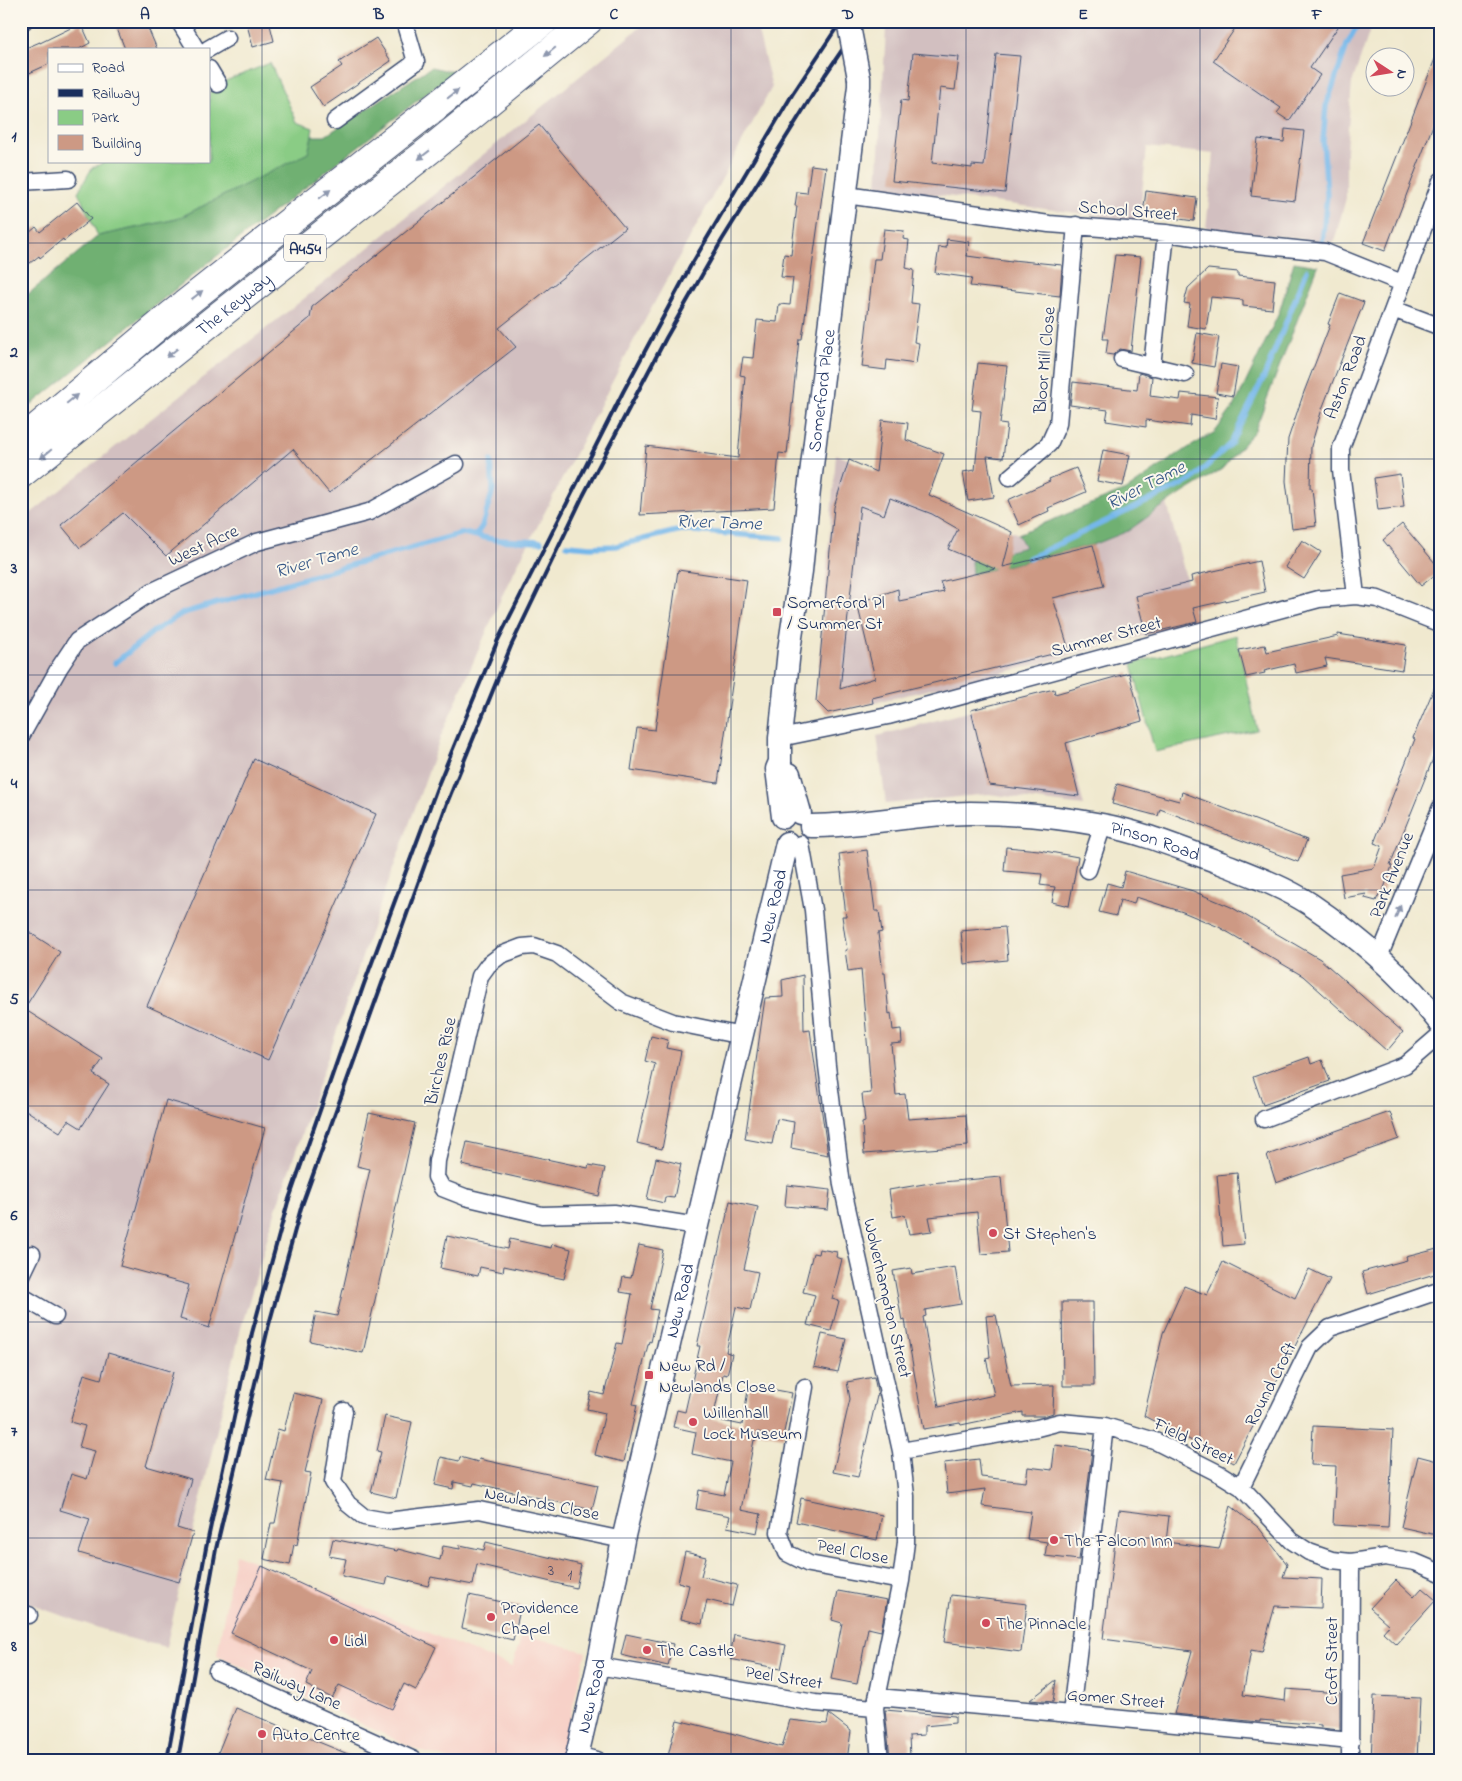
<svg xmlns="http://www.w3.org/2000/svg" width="1462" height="1781" viewBox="0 0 1462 1781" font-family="'Indie Flower',sans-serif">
<rect width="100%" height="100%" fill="#fbf7ec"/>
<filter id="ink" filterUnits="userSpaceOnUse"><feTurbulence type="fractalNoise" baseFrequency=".02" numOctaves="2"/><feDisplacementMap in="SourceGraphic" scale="10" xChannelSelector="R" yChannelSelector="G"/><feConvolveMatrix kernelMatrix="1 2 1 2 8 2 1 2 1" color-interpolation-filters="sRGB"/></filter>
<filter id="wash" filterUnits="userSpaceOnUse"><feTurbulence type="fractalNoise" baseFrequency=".0096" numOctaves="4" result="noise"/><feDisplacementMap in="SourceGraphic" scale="20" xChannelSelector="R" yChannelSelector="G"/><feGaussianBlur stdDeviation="1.12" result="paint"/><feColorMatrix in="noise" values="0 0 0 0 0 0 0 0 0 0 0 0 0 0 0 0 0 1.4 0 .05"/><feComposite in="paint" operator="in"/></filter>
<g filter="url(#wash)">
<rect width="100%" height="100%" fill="#f0e9cf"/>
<path fill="#f7d1c8" d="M235,1554L512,1667L522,1634L586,1652L560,1760H451L417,1750L217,1655Z"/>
<path fill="#d2bfc0" d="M648,21H732L756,24L772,87L633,342L506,587L441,736L376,916L276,1209L241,1328L166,1647L131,1639L43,1609L26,1601L21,1686V521L348,264Z
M892,21H1373L1352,83L1346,150V198L1334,242L1206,228L1214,154L1147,147L1139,221L877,187L886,29Z
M836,454L1018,534L1026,546L971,561L1128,531L1167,503L1197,622L1039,664L828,713L816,701Z
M1054,689L1084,806L989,794L886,804L877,736Z"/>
<path fill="#8acc85" stroke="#527e72" d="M270,63L297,122L313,128L309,153L177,219L98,236L78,192L92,168L107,161H209V94L218,84Z
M1236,635L1257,730L1155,752L1132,664Z"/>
<path fill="#6fb072" stroke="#457068" d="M431,67L454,72L203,267L21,413V300L98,236L177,219L308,153L312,136H325Z
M1294,262L1318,266L1255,430L1222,469L1167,503L1128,531L1093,545L972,574L971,561L1025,547L1018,534L1128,489L1178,454L1215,432L1235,405L1279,313Z"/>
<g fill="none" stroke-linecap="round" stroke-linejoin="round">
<path stroke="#75b7ea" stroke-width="5.5" d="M1322,243L1327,195L1323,140L1326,106L1347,45L1360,21
M476,535L482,526L493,490L491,461
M567,545L591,547L616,546L681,530L782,538
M1029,558L1192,480L1231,443L1264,377L1307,270
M115,663L154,631L183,613L463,533L496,540L541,542"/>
</g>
<g id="blocks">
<path fill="#cd9984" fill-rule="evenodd" d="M114,21H145L157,49H125Z
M246,21H269L274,41L253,47Z
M1240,21H1342L1310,68L1320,75L1289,121L1277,113L1281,108L1213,61Z
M81,23L90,43L79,49H49V64L25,75L21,66V50L40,42V43Z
M376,38L391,61L323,107L310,87L342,66L339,62Z
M1440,46L1441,104L1385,251L1363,243Z
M913,53L959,57L955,90L940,88L932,163L972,168V165L984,166L996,54L1020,56L1005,193L892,181L901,100L908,101Z
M539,125L625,228L499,328L516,347L329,493L293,449L166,556L123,513L80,548L61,525L310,318L312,307Z
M1285,129L1304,131L1295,201L1251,196L1258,139L1284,142Z
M811,165L826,167L802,339H799L787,454L779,453L774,508L640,515L646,446L738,458L745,376L740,375L743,357L753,358L757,320L777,322L779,304L790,305L793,278L781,277L784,254L791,255L797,206H795L797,192L807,193Z
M1146,191L1197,198L1194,221L1143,214Z
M77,202L91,219L64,241L63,239L40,258L39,256L21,270V240L36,227L40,232Z
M884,229L904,231L903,239L909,240L906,268L914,270L911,303L919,304L914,342L919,343L916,364L887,360L886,370L862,367L874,259H880Z
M947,239L969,242L967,256L1012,262V260L1062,265L1060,296L970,286L972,278L935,273L939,247L946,248Z
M1115,255L1141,257L1131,351L1120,349L1113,355L1106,354L1108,339H1103Z
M1208,269L1238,272V276L1275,280L1272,309L1243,306V300L1211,297L1206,329L1187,326L1190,304L1184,303L1188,288Z
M1340,293L1364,302L1322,409L1311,446L1310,488H1312L1316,526L1292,529L1286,481L1288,439L1304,392L1330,325L1328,324Z
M1197,333L1219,337L1214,367L1192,363Z
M978,363L1007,366L1000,424L1007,425L1003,458L987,456L994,497L968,501L963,472L975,470L981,411L972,410Z
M1221,364L1238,367L1233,396L1216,393Z
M1139,373L1152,377L1150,396L1180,400L1181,393L1218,397L1215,419L1191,415L1190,426L1146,420V427L1106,421L1108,410L1070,405L1073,382L1137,390Z
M882,420L908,423L906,440L944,454L929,495L1012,532L1003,567L1093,545L1104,586L1053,598L1069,650L872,698L873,703L828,713L816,701L834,507L849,460L876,472ZM890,498L932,514L958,529L948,549L995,569L940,582L944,592L899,601L898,589L857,603L875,678L840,689L860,506L884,515Z
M1103,450L1130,455L1123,486L1097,481Z
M1076,468L1086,492L1048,508L1049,511L1019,525L1008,500L1050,481L1049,479Z
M1400,474L1404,507L1378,510L1374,478Z
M1402,524L1441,570L1421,586L1383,540Z
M1302,540L1321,552L1304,579L1285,567Z
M1259,561L1265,592L1193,608L1197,622L1146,634L1136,596L1192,582L1191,576Z
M678,570L747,580L718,783L631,770L637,728L655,730Z
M1338,634L1406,645L1402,670L1325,658L1327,666L1296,673L1294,664L1264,671L1265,673L1246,677L1239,650L1265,645L1267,652L1338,636Z
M1441,672V739L1390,865L1392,866L1383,891L1380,892L1376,901L1365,898L1366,894L1344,898L1340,874L1374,868L1382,846L1374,843L1415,739L1413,738Z
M1129,673L1142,721L1066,743L1079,796L989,785L971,710L1054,689L1055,694Z
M254,759L376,814L268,1060L147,1006Z
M1117,784L1179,801L1182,792L1307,840L1298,862L1160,809L1158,816L1112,804Z
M1006,847L1039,850L1078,857L1069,906L1052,902L1055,887L1040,885L1042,874L1004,871Z
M867,850L875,911H879L882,932L878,933L883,973H885L889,1014L891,1013L893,1030L901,1029L902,1043L891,1044L896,1095L905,1094L908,1119L966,1115L968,1146L864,1154L862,1123L865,1122L862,1094L871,1093L868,1052L861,969L848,971L845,950H847L842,916H846L839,854Z
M1125,871L1193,891L1231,907L1320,959L1403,1032L1387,1051L1303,976L1219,927L1183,912L1136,897L1134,904L1120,900L1116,916L1099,912L1107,883L1121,887Z
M21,927L60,952L24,1009L103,1059L93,1074L109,1084L81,1128L68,1120L60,1132L21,1107Z
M1005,927L1008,960L964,964L961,931Z
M803,975L804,1031L810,1030L828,1155L791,1148L794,1122L777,1119L772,1144L745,1139L765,998L783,997L782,980Z
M651,1036L668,1040L666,1048L681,1051L662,1149L637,1143L655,1064L645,1061Z
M1309,1057L1311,1064L1322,1060L1330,1081L1263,1105L1253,1077Z
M166,1100L265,1128L209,1328L180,1319L189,1285L120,1266Z
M1390,1112L1399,1139L1276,1183L1267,1155Z
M369,1113L415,1123L363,1353L310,1341L316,1312L337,1316L370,1169L357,1166Z
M467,1142L588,1168L589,1165L605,1168L599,1196L462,1165Z
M656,1158L681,1164L674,1198L665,1197L664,1203L647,1199Z
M1237,1173L1244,1244L1223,1246L1217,1175Z
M1001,1177L1008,1252L981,1254L977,1212L929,1217L932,1231L909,1234L905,1215L893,1217L889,1190L930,1183Z
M787,1185L830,1190L828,1210L785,1206Z
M730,1201L758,1207L744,1269L758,1272L750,1310L736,1307L726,1352L732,1354L727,1375L723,1374L713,1419L742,1425L749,1385L792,1393L783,1437L757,1432L755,1441L754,1440L741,1510L761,1514L757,1533L727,1527L730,1516L696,1509L699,1490L724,1495L731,1462L692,1454L696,1432L673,1427L677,1410L685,1412L700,1346H697Z
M447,1236L508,1249L510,1239L551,1248L552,1244L571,1249L564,1279L504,1266L503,1272L480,1267L478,1276L440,1268Z
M639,1245L663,1250L650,1309L658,1310L651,1342L649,1341L633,1404L637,1405L624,1462L595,1455L605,1413L587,1409L591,1392L604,1395L617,1343L622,1344L632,1294L620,1292L623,1277L631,1278Z
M1441,1248V1272L1368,1294L1362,1272L1407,1260L1406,1257Z
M819,1249L837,1252L836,1257L842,1259L832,1299L839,1301L831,1331L807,1325L815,1295L803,1292L813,1253L818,1254Z
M1223,1262L1295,1298L1309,1269L1330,1279L1234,1463L1144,1416L1163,1333L1184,1286L1207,1295Z
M955,1267L961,1304L925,1310L926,1316L923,1317L939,1407L994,1395L986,1358L990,1357L986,1316L996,1315L1011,1386L1054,1385L1053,1413L1044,1416H1023V1412L961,1425L960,1423L924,1429L905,1320L902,1321L893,1271L911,1268L912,1274Z
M1062,1302H1093L1094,1386H1063Z
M822,1334L846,1339L838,1372L814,1367Z
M108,1353L173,1372L146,1466L191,1479L177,1528L193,1533L179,1582L79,1553L90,1519L60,1510L71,1474L87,1479L95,1451L79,1447L85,1426L70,1422L84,1374L101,1379Z
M874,1377L878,1396H877L858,1477L833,1472L850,1399L847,1382Z
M293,1393L323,1400L305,1472L311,1473L297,1545L294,1544L290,1565L264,1559L271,1523H275L283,1483L266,1480L278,1429L284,1431Z
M385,1416L412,1422L396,1498L371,1492L381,1452L377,1451Z
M1313,1426L1393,1430L1388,1528L1333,1525L1336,1466L1311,1465Z
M1055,1445L1092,1450L1079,1560L1045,1556L1047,1542L1027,1539L1031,1512L982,1506L985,1489L947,1494L944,1463L979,1459L981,1477L1026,1482L1028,1467L1052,1470Z
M1418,1456L1441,1462V1536L1401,1527Z
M441,1457L459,1461L460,1457L478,1462L479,1459L598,1485L592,1510L474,1483L473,1486L454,1482L453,1489L435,1485Z
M801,1498L882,1515L877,1540L796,1522Z
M1231,1506L1259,1528L1287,1564L1283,1577L1322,1579L1321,1608L1275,1606L1262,1652L1251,1650L1243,1695L1285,1701L1286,1689L1340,1693V1730L1321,1728V1725L1260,1720V1722L1174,1714L1192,1651L1103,1639L1119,1510L1169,1516L1166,1542L1219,1549Z
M333,1539L377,1548L378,1547L397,1551L398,1549L440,1560L443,1546L460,1549V1545L484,1550L486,1542L581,1565L576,1588L477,1564L473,1585L431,1577L428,1586L388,1576L386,1585L342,1576L346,1559L329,1556Z
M685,1552L706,1557L701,1576L737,1585L732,1606L707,1600L702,1624L681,1619L689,1585L678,1582Z
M262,1566L436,1647L416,1690L404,1684L392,1709L339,1685L332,1698L306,1685L312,1671L231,1633Z
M1396,1580L1414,1597L1422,1588L1436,1600L1396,1644L1383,1632L1389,1625L1370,1608Z
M838,1591L887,1600L881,1631L868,1628L857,1684L831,1679L842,1623L832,1620Z
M469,1595L521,1606L513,1640L462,1628Z
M951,1595L1027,1604L1021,1652L944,1642Z
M626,1634L673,1644L668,1666L621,1655Z
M734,1634L786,1645L781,1669L730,1659Z
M1056,1680L1053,1702L1030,1700Z
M1374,1696L1420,1698L1417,1760H1371Z
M236,1708L360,1759V1760H215Z
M885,1710L955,1716V1723L924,1726V1735L909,1736L910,1757L890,1758Z
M829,1714L851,1731L847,1760H667L677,1720L727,1732L782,1747L790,1720L827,1724Z"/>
</g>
</g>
<g filter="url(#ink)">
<use href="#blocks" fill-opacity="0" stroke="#3b4b6f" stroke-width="1"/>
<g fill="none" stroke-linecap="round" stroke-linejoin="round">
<defs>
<path id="street" d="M179,21L196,49
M21,22L24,21
M208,49L227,38
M209,69L218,84
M335,121L416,62L404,21
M21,182L68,179
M846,195L1049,224L1166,233L1229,242L1325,252L1402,283
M1393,309L1441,327
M1122,359L1185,374
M1152,367L1166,233
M1010,477L1049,444L1058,424L1076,225
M1356,596L1341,470V448L1441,181
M21,736L59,668L77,641L153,591L257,542L369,512L456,464
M780,738L888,716L1319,599L1356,596L1378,599L1441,624
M801,844L813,910L827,1066L842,1185L901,1451L906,1496V1542L901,1581L875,1708L880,1760
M1088,870L1103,825
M1379,957L1441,807
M1264,1119L1405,1065L1441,1034
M697,1226L614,1213L542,1215L465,1197L442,1188L436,1177L437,1161L480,976L488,965L501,955L522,947L534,946L557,954L621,1002L673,1022L742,1036
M21,1277L32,1254
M21,1296L55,1316
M805,1387L779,1532L787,1553L809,1564L901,1581
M344,1411L333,1482L348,1504L364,1517L387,1521L479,1510L623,1540
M901,1451L1037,1428L1060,1422L1105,1426L1155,1441L1220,1474L1241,1487L1292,1541L1309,1552L1332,1560L1351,1562L1385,1557L1415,1562L1441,1573
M1241,1487L1310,1347L1330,1328L1441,1290
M21,1614L29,1615
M598,1666L815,1703L875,1708
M217,1671L414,1760
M877,1697L1071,1714L1351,1741
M1071,1714L1105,1426
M577,1755L597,1760
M1350,1760L1351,1562"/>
<g id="secondary">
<path d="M789,774L800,813"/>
<path id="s1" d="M783,817L777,769L780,762V738L789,650L801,571L809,490L859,86V78"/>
<path id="s2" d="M811,826C864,826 917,813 970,813C1013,813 1059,817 1102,825C1142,832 1182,849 1221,863C1251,875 1282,886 1310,904C1359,937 1404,977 1441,1024"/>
<path id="s3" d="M576,1760L598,1666L623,1540L787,843"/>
</g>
<g id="highway">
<path d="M21,441L171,315L544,21"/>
<path id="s4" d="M21,474L221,314L436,145L588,21"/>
</g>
</defs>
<use href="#street" stroke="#3b4b6f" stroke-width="19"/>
<use href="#secondary" stroke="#3b4b6f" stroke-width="25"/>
<use href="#highway" stroke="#3b4b6f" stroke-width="30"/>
<use href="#street" stroke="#fff" stroke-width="16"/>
<use href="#secondary" stroke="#fff" stroke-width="22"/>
<use href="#highway" stroke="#fff" stroke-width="28"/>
<path stroke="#1b2f5e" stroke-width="4" d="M167,1760L206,1548L252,1333L288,1202L364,984L438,785L497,642L623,392L690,267L792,95L841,21
M178,1760L216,1549L268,1328L301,1208L447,803L511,646L583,496L666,338L722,240L825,75L862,21"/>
<defs>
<path id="secondary-bridge" d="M848,21L859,78"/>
</defs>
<use href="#secondary-bridge" stroke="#3b4b6f" stroke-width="25" stroke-linecap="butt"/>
<use href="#secondary-bridge" stroke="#fff" stroke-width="22"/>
</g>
<defs><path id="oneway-solid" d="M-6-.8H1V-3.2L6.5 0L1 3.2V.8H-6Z" transform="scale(1.25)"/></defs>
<g fill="#8d97ae">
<use href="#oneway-solid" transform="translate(550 52) rotate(141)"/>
<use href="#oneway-solid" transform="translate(453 94) rotate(-38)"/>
<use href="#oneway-solid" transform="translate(424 155) rotate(142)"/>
<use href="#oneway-solid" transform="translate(325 194) rotate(-38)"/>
<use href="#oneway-solid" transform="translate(197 295) rotate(-38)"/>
<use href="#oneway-solid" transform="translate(172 353) rotate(141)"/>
<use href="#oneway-solid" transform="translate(72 399) rotate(-40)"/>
<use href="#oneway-solid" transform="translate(46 454) rotate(141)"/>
<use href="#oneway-solid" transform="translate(1398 912) rotate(-68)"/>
</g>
</g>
<path fill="none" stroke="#1b2f5e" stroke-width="1" stroke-opacity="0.55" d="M262,21V1760M496,21V1760M731,21V1760M966,21V1760M1200,21V1760M21,243H1441M21,459H1441M21,675H1441M21,890H1441M21,1106H1441M21,1322H1441M21,1538H1441"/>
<g fill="#d1495b" stroke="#fbf7ec" stroke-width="2">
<rect x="772" y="607" width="10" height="10" rx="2.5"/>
<circle cx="993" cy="1233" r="5"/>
<rect x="644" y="1370" width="10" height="10" rx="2.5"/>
<circle cx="693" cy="1422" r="5"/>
<circle cx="1054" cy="1540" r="5"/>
<circle cx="491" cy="1617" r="5"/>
<circle cx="986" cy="1623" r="5"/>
<circle cx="334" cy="1640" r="5"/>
<circle cx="647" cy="1650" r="5"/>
<circle cx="262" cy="1734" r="5"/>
</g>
<g text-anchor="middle" stroke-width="4" stroke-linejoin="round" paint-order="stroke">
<g font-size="15" fill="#484a68">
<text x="551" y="1575">3</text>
<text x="570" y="1579">1</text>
</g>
<rect fill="#fbf7ec" stroke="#5e6b89" stroke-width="1" x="284" y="234.5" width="42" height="27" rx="4"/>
<g font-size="16" font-weight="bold" fill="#1b2f5e">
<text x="305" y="254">A454</text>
</g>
<g font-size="18" fill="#1b2f5e" stroke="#fbf7ec">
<text transform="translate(1128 210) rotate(5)" y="6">School Street</text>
<text dy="6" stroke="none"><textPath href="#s4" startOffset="272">The Keyway</textPath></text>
<text transform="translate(1044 360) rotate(-85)" y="6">Bloor Mill Close</text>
<text transform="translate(1345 377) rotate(-69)" y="6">Aston Road</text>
<text dy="6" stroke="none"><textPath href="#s1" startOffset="430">Somerford Place</textPath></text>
<text transform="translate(203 545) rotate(-25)" y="6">West Acre</text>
<text transform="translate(1106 636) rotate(-15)" y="6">Summer Street</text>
<text dy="6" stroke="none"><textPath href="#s2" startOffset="348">Pinson Road</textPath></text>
<text transform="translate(1391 875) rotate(-68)" y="6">Park Avenue</text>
<text dy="6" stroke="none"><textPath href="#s3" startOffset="876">New Road</textPath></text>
<text transform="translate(440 1061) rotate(-77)" y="6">Birches Rise</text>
<text transform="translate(888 1298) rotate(77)" y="6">Wolverhampton Street</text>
<text dy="6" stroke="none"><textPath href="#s3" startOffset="471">New Road</textPath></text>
<text transform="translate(1270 1384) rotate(-63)" y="6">Round Croft</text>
<text transform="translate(1194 1441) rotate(26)" y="6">Field Street</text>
<text transform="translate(542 1503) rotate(11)" y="6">Newlands Close</text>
<text transform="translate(853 1551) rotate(11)" y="6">Peel Close</text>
<text transform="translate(1331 1661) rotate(-90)" y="6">Croft Street</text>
<text transform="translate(784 1677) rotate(9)" y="6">Peel Street</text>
<text transform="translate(297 1685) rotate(24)" y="6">Railway Lane</text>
<text dy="6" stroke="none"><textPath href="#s3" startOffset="66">New Road</textPath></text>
<text transform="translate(1116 1698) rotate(5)" y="6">Gomer Street</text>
</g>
<g font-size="18" fill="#1b2f5e" stroke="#fbf7ec" text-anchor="start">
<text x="787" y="608">Somerford Pl<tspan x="787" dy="21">/ Summer St</tspan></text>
<text x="1003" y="1239">St Stephen's</text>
<text x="659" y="1371">New Rd /<tspan x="659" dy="21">Newlands Close</tspan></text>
<text x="703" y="1418">Willenhall<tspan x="703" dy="21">Lock Museum</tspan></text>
<text x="1064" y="1546">The Falcon Inn</text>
<text x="501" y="1613">Providence<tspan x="501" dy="21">Chapel</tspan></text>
<text x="996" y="1629">The Pinnacle</text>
<text x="344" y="1646">Lidl</text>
<text x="657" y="1656">The Castle</text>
<text x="272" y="1740">Auto Centre</text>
</g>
<g font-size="19" font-style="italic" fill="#365888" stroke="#fbf7ec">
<text transform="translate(1145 484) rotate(-27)" y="7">River Tame</text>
<text transform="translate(719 521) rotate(2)" y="7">River Tame</text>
<text transform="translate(316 559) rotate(-16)" y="7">River Tame</text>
</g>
</g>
<rect width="1462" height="1781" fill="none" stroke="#fbf7ec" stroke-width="55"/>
<rect x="48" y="48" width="162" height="115" fill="#fbf7ec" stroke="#a1a7b3"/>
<rect x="58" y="64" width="25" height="8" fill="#ffffff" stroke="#a1a7b3"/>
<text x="92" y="72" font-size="15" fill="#1b2f5e">Road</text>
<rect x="58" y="89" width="25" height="8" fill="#1b2f5e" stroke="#a1a7b3"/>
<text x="92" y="98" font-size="15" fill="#1b2f5e">Railway</text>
<rect x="58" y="110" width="25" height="15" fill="#8acc85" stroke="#a1a7b3"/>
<text x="92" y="122" font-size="15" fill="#1b2f5e">Park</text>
<rect x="58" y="135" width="25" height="15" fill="#cd9984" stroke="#a1a7b3"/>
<text x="92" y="148" font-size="15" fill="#1b2f5e">Building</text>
<g transform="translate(1390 72) rotate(102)"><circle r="24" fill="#fbf7ec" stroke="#a1a7b3"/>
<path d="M0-4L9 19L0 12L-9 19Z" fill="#d1495b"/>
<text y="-8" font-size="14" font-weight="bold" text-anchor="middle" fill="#1b2f5e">N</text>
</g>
<rect x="28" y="28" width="1406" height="1726" fill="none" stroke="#1b2f5e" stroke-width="2"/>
<g font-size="16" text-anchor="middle" font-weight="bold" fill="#1b2f5e">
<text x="145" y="19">A</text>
<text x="379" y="19">B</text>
<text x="614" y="19">C</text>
<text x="848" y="19">D</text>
<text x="1083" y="19">E</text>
<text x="1317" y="19">F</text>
<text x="14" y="141">1</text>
<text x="14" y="357">2</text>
<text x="14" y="573">3</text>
<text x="14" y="788">4</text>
<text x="14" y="1004">5</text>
<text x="14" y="1220">6</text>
<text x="14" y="1436">7</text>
<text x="14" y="1651">8</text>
</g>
</svg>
